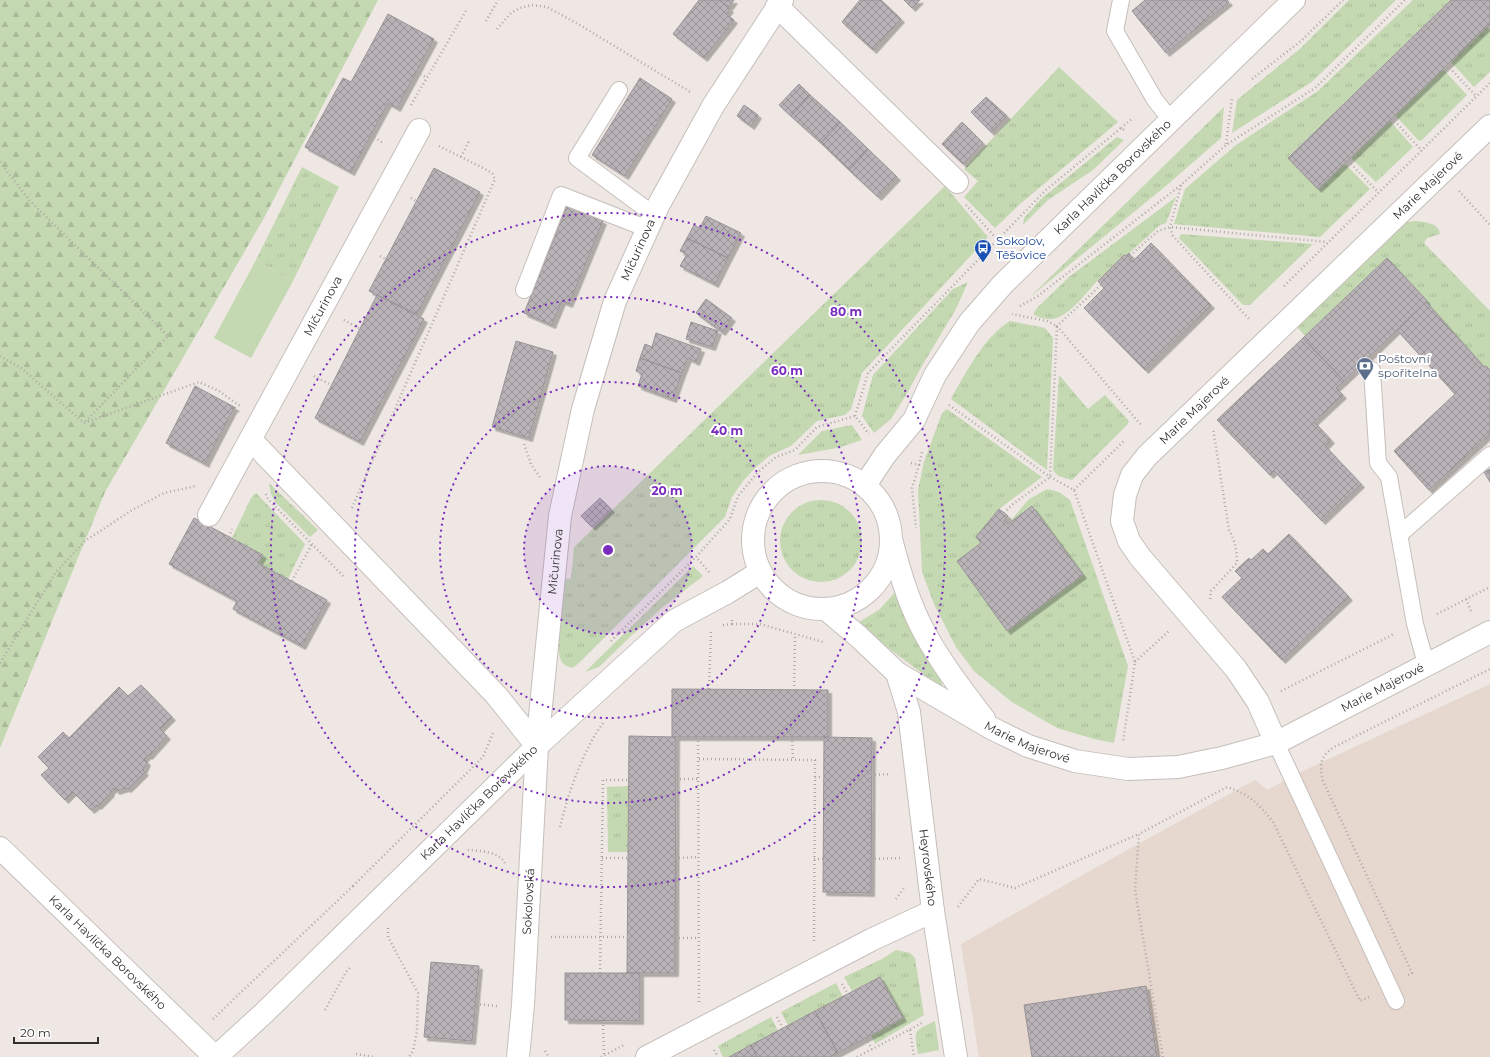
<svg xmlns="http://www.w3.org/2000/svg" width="1490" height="1057" viewBox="0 0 1490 1057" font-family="Montserrat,sans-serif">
<defs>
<pattern id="grass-tufts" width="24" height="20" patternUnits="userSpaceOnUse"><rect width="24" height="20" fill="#c4d8b2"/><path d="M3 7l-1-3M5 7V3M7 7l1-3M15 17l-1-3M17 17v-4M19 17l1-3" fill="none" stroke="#a9ba99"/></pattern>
<pattern id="forest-firs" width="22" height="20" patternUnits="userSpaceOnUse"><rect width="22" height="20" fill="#c4d8b2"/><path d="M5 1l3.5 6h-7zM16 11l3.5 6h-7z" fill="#a9ba99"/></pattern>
<pattern id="building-cross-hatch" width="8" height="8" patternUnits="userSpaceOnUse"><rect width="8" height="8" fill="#b9b3b8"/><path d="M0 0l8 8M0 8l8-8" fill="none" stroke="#979296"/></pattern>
<filter id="shadow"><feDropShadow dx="3.5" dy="3.5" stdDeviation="0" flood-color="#0004"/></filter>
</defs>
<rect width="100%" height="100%" fill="#eee7e3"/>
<path fill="#e6d8cf" d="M1490,684V1057H979L961,944L1127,850L1255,780L1268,790L1292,776Z"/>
<path fill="url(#grass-tufts)" d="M1349,0H1396L1313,81L1232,133L1237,100L1301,48Z
M1413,0H1451L1288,157L1318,189L1345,164L1370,189L1320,237L1174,224L1185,189L1236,145L1318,91Z
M1487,27L1490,31V72L1474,87L1451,62Z
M1059,67L1118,122L1020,204L995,228L964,197L978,181L964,169Z
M1443,69L1467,95L1421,141L1418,140L1395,115Z
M1224,107L1221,138L1167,185L1030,297Z
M1390,121L1413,147L1376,182L1351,158Z
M1117,137L1124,140L1093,170L1048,200L1023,225L1024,218L1041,199Z
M302,167L339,187L293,281L256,260Z
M945,186L988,237L862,373L851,409L845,415L817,421L791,446L771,455L757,466L743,481L732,497L725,517L581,661L573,668C569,667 565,666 562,662C553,650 563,597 564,580L571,578L574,547Z
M1176,197L1166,223L1160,225L1126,256L1124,255C1115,264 1106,272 1097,281C1086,293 1074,310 1059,317C1051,321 1040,319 1033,314L1037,308L1069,277Z
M1416,221C1425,222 1439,223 1440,234L1427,238L1424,243L1490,311V370L1486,366L1484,367L1426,302L1427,300L1387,258L1305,336L1298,328V323L1406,222Z
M1181,234L1313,244L1250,305H1243L1179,238Z
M968,282L956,309L923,364L906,395L891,419L874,433L862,416L873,375L953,289Z
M1010,321L1045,328L1053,338L1047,470L951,399C966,372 984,337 1010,321Z
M1059,375L1088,409L1105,395L1129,421L1127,425L1072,480L1058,476L1053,470Z
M947,409L1042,477L999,509L977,537L981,543L957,561L1007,630L1032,506L1008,524L1028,500L1047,489L1059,492L1070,500L1128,666L1114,743L1094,739L1057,728L1012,702L974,671L956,647L934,604L922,572L918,490L924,462L942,413Z
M852,425L862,440L837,448L798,455L822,431Z
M269,483L318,530L310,537L275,502L271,494Z
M256,493L305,544L288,579L258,563L263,555L232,538L251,498Z
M780 541a41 41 0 1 1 82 0a41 41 0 1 1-82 0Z
M693,566L703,576L663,607L632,635L599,667L585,672Z
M897,590C907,617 916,642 932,666C937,673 942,679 942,688L856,624L880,609Z
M629,786L628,852H608L607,787Z
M896,950L910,953L915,958L924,1015L875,1044L871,1035L903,1018L880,977L852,991L844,977L882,959Z
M836,983L843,997L788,1025L781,1012Z
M771,1017L778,1031L729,1057H723L718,1046Z
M935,1021L939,1050L918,1054C914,1029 913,1032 935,1021Z"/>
<path fill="url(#forest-firs)" d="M0,0H378L264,218L105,492L0,748Z"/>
<path fill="#c4d8b2" d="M256,260L293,281L251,358L214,338Z"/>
<path fill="url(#building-cross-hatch)" stroke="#999397" filter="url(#shadow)" d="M699,0H719L730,9L726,14L734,20L704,58L673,34Z
M719,0H734L729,7Z
M860,0H881L901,19L873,50L842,22Z
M904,0H920L912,8Z
M1145,0H1227L1229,2L1166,53L1132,11Z
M1451,0H1490V24L1318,189L1288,158Z
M388,14L434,39L397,108L388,103L351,172L305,147L343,78L351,82Z
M640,78L672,99L625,176L592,155Z
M799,84L810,95L791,116L779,105Z
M810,95L840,122L821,143L791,116Z
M986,97L1007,116L991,132L971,112Z
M744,105L758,115L751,126L737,116Z
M840,122L868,149L849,170L821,143Z
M962,122L983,143L963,164L942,144Z
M868,149L897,177L878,197L849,170Z
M434,168L480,192L417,314L369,291Z
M567,206L603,221L569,304L562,301L552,325L524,313Z
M706,216L741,233L728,258L687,238L694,225L700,228Z
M687,238L728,258L715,284L680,266L687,254L680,251Z
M1151,243L1211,305L1145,370L1084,308L1104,288L1098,281L1124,255L1126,256L1129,253L1132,257L1129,260L1132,262Z
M1387,258L1427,301L1344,381L1303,338Z
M377,295L424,319L360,442L315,418Z
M706,299L732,318L722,332L696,313Z
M1426,302L1484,367L1486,366L1490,370V434L1429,490L1394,451L1455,394L1397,330Z
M691,322L718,331L712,347L686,339Z
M656,333L701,349L696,362L688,358L682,373L640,358L645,344L652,347Z
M1303,338L1344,381L1336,388L1343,395L1314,422L1331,440L1325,446L1361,484L1322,521L1274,471L1270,475L1217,420Z
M516,341L553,352L529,438L492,427Z
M640,358L682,373L673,399L638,386L642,374L636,371Z
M195,386L236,408H234L206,462V464L166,443Z
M1490,469V482L1484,472Z
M600,498L611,509L592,527L581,516Z
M1032,506L1083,575L1007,631L957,561L981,543L976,537L999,509L1008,516L1004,521L1008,524Z
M194,518L263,555L258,563L327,600L302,646L233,609L237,601L169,564Z
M1289,534L1349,597L1282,660L1222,597L1242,578L1235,571L1249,558L1251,560L1263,549L1268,554Z
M141,685L172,717L160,729L167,736L149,756L148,755L144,759L147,762L143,771L145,772L128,789L126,788L116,791L114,788L110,792L111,793L98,806L97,805L91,810L73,792L65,800L41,775L49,768L38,757L63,732L69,738L119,687L128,696Z
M672,689L828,690V737H672Z
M629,736L676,737L675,973H627Z
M824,737L872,738L871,893L823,892Z
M431,962L479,966L472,1041L424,1037Z
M565,973H640V1021L565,1020Z
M880,977L903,1018L838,1053L815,1011Z
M1146,986L1157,1057H1032L1024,1005Z
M815,1011L838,1053L830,1057H757L751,1045Z
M751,1045L757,1057H729Z"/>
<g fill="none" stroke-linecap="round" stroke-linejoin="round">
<defs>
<path id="service" d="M1121,0L1115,31L1155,100L1171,120
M619,90L577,158L654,215
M524,290L561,195L648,229
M1372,370L1378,463L1389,477L1415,624L1426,664
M1399,535L1490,455
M1276,743L1396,1001"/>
<g id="minor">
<path d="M777,6L957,182"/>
<path d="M251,440L496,695L537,746"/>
<path id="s1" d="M209,515L419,130"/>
<path d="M891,539C899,569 907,598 921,626C938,659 961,689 984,719"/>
<path id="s2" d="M826,609L859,637L897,673L909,712L933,911L956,1057"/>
<path id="s3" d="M897,673L991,728L1028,746L1075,761L1128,769L1178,767L1222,758L1276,743L1490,632"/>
<path id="s4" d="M1276,743L1258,702L1236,669L1140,557L1129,541L1122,521L1125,495L1132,475L1147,456L1490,126"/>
<path id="s5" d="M0,848L215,1057"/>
<path id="s6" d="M518,1057L523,1005L537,746L560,516L583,409L615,301L658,206L713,106L782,0"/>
<path d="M647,1057L871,940L933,911"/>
</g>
<g id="tertiary">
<circle cx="822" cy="540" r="69"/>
<path id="s7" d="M865,485L885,455L914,420L935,375L969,323L1003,284L1294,0"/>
<path id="s8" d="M216,1057L264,1013L537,746L674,621L728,592L760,572"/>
</g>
</defs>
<use href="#service" stroke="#c6bfbb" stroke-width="18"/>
<use href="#minor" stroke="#c6bfbb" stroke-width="24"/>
<use href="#tertiary" stroke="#c6bfbb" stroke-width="24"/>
<path stroke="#aea9a5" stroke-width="2.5" stroke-dasharray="1 3" stroke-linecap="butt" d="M486,21L498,0
M497,29L511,13L520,8L532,5L547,7L578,24L692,93
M1447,65L1476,96
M417,72L427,78
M1252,79L1302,40L1343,0
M411,105L467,9
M1392,118L1422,151
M1121,128L1133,118
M371,135L383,143
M1226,144L1232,98
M461,157L469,141
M1348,161L1378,192
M0,162L30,201L168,336L84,423
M1181,185L1170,227L1173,236L1250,320
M1459,191L1490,225
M411,198L416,201
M966,205L997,239
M1133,253L1158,231L1170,227L1327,242
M380,256L386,259
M1101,285L1057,326L1141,425
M1284,286L1490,83
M1020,306L1038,296L1181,185L1226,145L1315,88L1405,0
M344,320L360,329
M0,356L21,368L84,423L199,382L219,391L240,406
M314,376L331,385
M949,405L1050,477L1074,490L1135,662L1123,742
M855,416L868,373L1046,190L1121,128L1124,130
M524,444L531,464L541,479
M911,463L919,465L912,488L916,528
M919,465L922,452
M1074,490L1124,441
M266,494L268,499L344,577
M352,508L495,179L492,173L485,169L439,146
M1004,513L1013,504L1050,477L1057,326L1047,321L1012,314
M229,537L232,529
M709,572L696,557L730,519L738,496L758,472L776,457L795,450L817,427L855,416L869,434
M292,581L312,544
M1210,599L1211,591L1237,563C1237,550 1235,541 1229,530L1213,428
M1466,599L1472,613
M1437,614L1490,587
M732,624H760L823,642
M723,625L732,624V620
M611,641L696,557
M1135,662L1170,630
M0,663L56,572L85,541L132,510L164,493L196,486
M709,689L711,631
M794,690L795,634
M1281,691L1394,634
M698,737L699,1002
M792,737L793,760
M699,759L815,760L814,941
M871,775L891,774
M815,777H824
M676,779H698
M560,827C568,794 583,750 603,723
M468,850C480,851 498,851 505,863
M602,858H628
M675,858L699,857
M814,859H824
M871,859L901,858
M353,886L483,757L493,733
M896,899L904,888
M958,907L979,879L1015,888L1139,834
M388,928V937L418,993L417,1031L413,1051L409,1057
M551,937H628
M675,938H698
M600,973L603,780H628
M1408,975L1412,973L1323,781C1319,764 1320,757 1334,747L1490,669
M842,984L848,994
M476,1004L497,1006
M325,1010L346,972L352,966
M777,1017L783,1028
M213,1019L353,886L354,888
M603,1021L604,1056
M910,1030L914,1057
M866,1038L872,1049
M714,1050L718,1057
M545,1051L549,1057
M356,1054L374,1057
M601,1057L624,1045
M857,1057L924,1022
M1163,1057L1135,890L1139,834L1227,787C1249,794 1259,804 1273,822L1360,1001L1369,997"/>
<use href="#service" stroke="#fff" stroke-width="16"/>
<use href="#minor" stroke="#fff" stroke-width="22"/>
<use href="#tertiary" stroke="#fff" stroke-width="22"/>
</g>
<circle cx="608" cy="550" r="84" fill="#7b2cbf" fill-opacity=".12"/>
<g fill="none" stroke="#7b2cbf" stroke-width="2" stroke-dasharray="2 4">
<circle cx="608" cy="550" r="84"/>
<circle cx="608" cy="550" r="168"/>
<circle cx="608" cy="550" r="253"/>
<circle cx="608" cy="550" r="337"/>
</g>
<defs>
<symbol id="bus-pin" viewBox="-11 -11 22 30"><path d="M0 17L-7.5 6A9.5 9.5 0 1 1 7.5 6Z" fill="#1a4fb4" stroke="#fff"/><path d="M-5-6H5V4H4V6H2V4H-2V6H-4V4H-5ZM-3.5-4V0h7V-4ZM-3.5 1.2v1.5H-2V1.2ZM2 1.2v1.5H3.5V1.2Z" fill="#fff"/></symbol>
<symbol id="bank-pin" viewBox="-11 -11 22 30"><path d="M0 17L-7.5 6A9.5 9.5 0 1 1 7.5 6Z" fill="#5c6f8a" stroke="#fff"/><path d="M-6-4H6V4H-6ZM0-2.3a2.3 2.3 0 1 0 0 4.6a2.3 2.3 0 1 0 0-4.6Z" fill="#fff"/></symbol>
</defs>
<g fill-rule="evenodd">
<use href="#bus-pin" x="973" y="238" width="20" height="27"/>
<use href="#bank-pin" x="1355" y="356" width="20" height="27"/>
</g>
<g text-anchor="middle" stroke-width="4" stroke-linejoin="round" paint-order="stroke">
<g font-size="12" fill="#33312f" stroke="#fff">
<text dy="4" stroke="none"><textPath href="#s7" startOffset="398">Karla Havlíčka Borovského</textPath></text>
<text dy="4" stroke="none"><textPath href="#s4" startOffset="734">Marie Majerové</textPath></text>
<text dy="4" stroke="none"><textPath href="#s6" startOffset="821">Mičurinova</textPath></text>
<text dy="4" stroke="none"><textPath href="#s1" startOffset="238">Mičurinova</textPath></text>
<text dy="4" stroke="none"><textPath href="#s4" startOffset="410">Marie Majerové</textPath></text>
<text dy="4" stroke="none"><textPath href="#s6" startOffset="497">Mičurinova</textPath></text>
<text dy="4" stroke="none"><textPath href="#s3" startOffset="524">Marie Majerové</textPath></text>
<text dy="4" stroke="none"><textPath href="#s3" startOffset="148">Marie Majerové</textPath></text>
<text dy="4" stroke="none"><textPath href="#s8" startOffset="366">Karla Havlíčka Borovského</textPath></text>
<text dy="4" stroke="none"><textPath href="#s2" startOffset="293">Heyrovského</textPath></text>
<text dy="4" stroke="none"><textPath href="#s6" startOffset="156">Sokolovská</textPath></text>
<text dy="4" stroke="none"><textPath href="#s5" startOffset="150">Karla Havlíčka Borovského</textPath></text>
</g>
<g font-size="12" fill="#164399" stroke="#fff" text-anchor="start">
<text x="996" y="245">Sokolov,<tspan x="996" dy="14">Těšovice</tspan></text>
</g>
<g font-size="12" fill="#4e5e75" stroke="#fff" text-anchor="start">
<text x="1378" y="363">Poštovní<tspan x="1378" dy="14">spořitelna</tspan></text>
</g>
</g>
<circle cx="608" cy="550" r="6" fill="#7b2cbf" stroke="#fff" stroke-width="2"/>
<g font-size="12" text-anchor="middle" font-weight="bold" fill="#7b2cbf" stroke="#fff" stroke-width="4" stroke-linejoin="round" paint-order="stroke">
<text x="846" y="316">80 m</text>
<text x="787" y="375">60 m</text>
<text x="727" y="435">40 m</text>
<text x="667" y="495">20 m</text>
</g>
<path d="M14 1037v6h84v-6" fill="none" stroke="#33312f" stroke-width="2"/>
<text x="20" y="1037" font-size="12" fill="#33312f" stroke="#ffffff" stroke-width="3" paint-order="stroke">20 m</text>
</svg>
